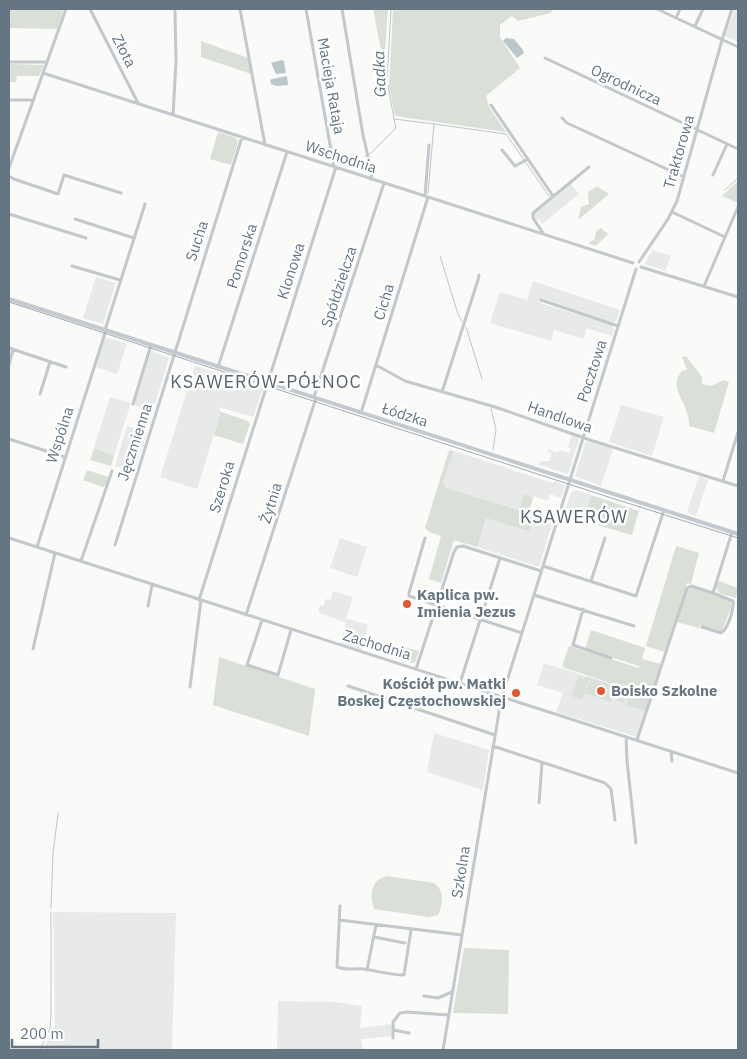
<svg xmlns="http://www.w3.org/2000/svg" width="747" height="1059" viewBox="0 0 747 1059" font-family="'IBM Plex Sans',sans-serif">
<rect width="100%" height="100%" fill="#fafaf8"/>
<path fill="#e8e9e9" d="M735,9H738V42L725,36Z
M570,183L579,194L542,224L539,219L537,221L534,217V214Z
M652,250L671,256L665,271L644,264Z
M96,277L116,283L103,324L83,318Z
M533,281L620,310L616,321L613,323L542,298L540,303L612,325L614,329L612,336L586,328L584,339L554,330L551,341L490,323L500,292L527,300Z
M105,337L127,344L117,374L96,367Z
M151,351L169,358L153,411L134,405Z
M195,366L263,388L253,417L219,407L221,412L197,489L160,477Z
M110,397L131,403L114,456L94,448Z
M621,405L664,417L652,456L609,442Z
M127,426L147,432L134,472L115,466Z
M572,435L579,439L568,474L539,465L540,461H549L552,453H548V449L557,452L560,450L569,453L571,449L568,447Z
M586,441L613,449L601,486L575,476Z
M454,451L553,483L554,481L565,485L561,498L550,494L548,501L534,496L533,498L524,495L519,510L446,488L443,483Z
M699,476L708,480L696,516L687,512Z
M576,490L591,495L584,519L564,513L571,493Z
M486,517L529,531L533,518L552,524L539,567L477,547Z
M340,538L367,547L357,577L330,568Z
M333,591L353,597L346,618L368,625L362,650L340,643L346,623L318,612L320,605L323,606L326,599L330,600Z
M544,663L631,690L646,711L637,737L556,712L563,693L537,685Z
M434,733L489,750L483,790L427,772Z
M53,912L176,913L172,1050H43L55,1026Z
M278,1001L335,1002L362,1006L360,1028L391,1024L392,1036L361,1039L363,1050H277Z"/>
<path fill="#dadfd7" d="M9,9H64L57,29L9,28V39Z
M373,9H388L384,66Z
M393,9H553L551,13L518,21L512,16L500,25V37L520,68L486,96L489,107L506,132L395,116L389,86Z
M201,41L248,58L251,74L201,57Z
M9,64L44,65L39,76H17L16,82H9Z
M218,132L236,138L238,142L231,165L210,159Z
M738,181V203L722,196Z
M597,186L609,194L578,220L581,207L589,204L588,192Z
M601,228L608,234L596,246L588,243L595,239L596,231Z
M686,356L702,377V384L711,386L723,380L729,382L714,433L689,426C689,422 689,417 687,413C683,397 669,387 682,371L687,370L682,357Z
M221,412L248,421L250,424L243,444L214,435Z
M94,448L114,456L111,466L90,460Z
M449,450L454,451L443,483L446,488L519,510L524,494L533,498L528,516L533,518L529,531L486,518L477,547L454,540L441,583L429,579L441,536L429,532L425,528Z
M87,470L108,477L106,485L103,487L83,480Z
M591,495L639,511L632,535L583,521Z
M676,546L699,553L691,584L687,583L665,652L646,646Z
M719,581L738,588L736,598L719,593L716,587L718,582Z
M690,587L728,599L731,601V608L722,631H719L700,625L699,628L677,622L687,589Z
M591,630L645,648L642,659L661,664L646,711L626,705L631,690L562,667L569,646L639,668V666L585,649Z
M404,647L419,651L415,662L411,663L401,659Z
M219,657L315,689L309,736L213,705Z
M578,677L585,679L586,677L619,687L618,689L589,680L582,700L572,696Z
M590,681L616,689L611,702L585,693Z
M620,689L628,691L624,703L616,701Z
M387,876L434,883C445,891 443,904 438,915L429,917L374,909C369,895 371,880 387,876Z
M464,948L509,950L508,1014L453,1013Z"/>
<path fill="#bbc7cb" d="M506,38L514,39L523,50L524,53L517,58L503,41Z
M281,60L284,61L286,73L276,74L271,63Z
M287,76L288,85L277,86L271,84L270,80L272,79Z"/>
<g fill="none" stroke-linecap="round" stroke-linejoin="round">
<path stroke="#bbc7cb" stroke-width="1" d="M391,9L387,80L394,119L434,124L428,193
M434,124L506,134L549,196
M370,154L396,128L394,119
M366,155L369,174
M725,190L738,178
M440,256L458,314L462,321
M466,327L482,379
M491,409L496,429L493,450
M51,908L53,854L58,813
M40,1050L50,1028L51,1016V912"/>
<path stroke="#c3c8cc" stroke-width="3" d="M90,9L138,103
M240,9L265,145
M306,9L334,167
M342,9L363,135L372,173L371,179
M657,9L738,47
M676,18L680,9
M695,26L703,9
M545,58L738,149
M9,62H47
M43,73L633,263
M9,100H33
M491,105L553,196
M173,115L176,62L175,11
M562,118L567,123L684,177
M502,150L515,166L528,159
M9,168L66,9
M713,175L727,144
M9,176L14,179L58,194L64,175L121,193
M425,196L429,145
M672,212L725,237
M9,214L86,238
M75,219L134,238
M543,233L533,218V213L589,167
M639,262L668,219L677,201L722,40L732,9
M72,266L120,280
M641,267L738,297
M704,286L738,207
M541,300L618,326
M105,330L145,204
M9,348L66,367
M9,365L13,350
M376,365L405,381L495,407L593,441L738,486
M218,367L287,152
M442,392L478,280L479,275
M40,394L50,362
M314,397L384,183
M133,404L151,345
M361,413L428,197
M9,439L65,457
M723,481L738,432
M9,538L738,773
M425,538L409,593V596L522,633
M115,545L242,137
M37,547L106,330
M81,561L112,471
M543,566L636,596L664,510
M591,581L605,538
M534,595L634,626
M199,600L336,167
M148,606L152,585
M583,609L573,645L611,658
M246,615L316,398
M262,620L247,665L278,675L291,630
M702,627L721,633C728,629 734,609 733,601L713,593L732,532
M33,649L55,553
M416,669L454,552L457,547L463,546L541,571
M460,683L500,558
M348,686L495,735
M190,687L201,600
M626,737L627,761L636,843
M637,740L687,588L691,586L713,593
M493,746L605,783L611,789L615,820
M671,751L672,761
M539,803L542,763
M340,906L337,967C347,971 355,968 364,969C377,971 391,975 404,975L411,930
M339,920L462,935
M374,937L405,943
M367,970L376,925
M424,996L438,998L452,992
M393,1030L409,1033
M393,1038V1022L400,1013L407,1012L448,1015
M443,1050L501,700L636,269"/>
<path stroke="#c3c9ce" stroke-width="4" d="M9,299L738,534"/>
<path stroke="#a2aab0" stroke-width="1" d="M9,302L599,494L738,538"/>
</g>
<g fill="#e4572e" stroke="#fff" stroke-width="2">
<circle cx="407" cy="604" r="5"/>
<circle cx="601" cy="691" r="5"/>
<circle cx="516" cy="693" r="5"/>
</g>
<g text-anchor="middle" stroke-width="5" stroke-linejoin="round" paint-order="stroke">
<g font-size="15" fill="#657683" stroke="#fff">
<text transform="translate(124 51) rotate(63)" y="5">Złota</text>
<text transform="translate(626 85) rotate(25)" y="5">Ogrodnicza</text>
<text transform="translate(331 86) rotate(80)" y="5">Macieja Rataja</text>
<text transform="translate(679 152) rotate(-74)" y="5">Traktorowa</text>
<text transform="translate(341 157) rotate(18)" y="5">Wschodnia</text>
<text transform="translate(197 241) rotate(-72)" y="5">Sucha</text>
<text transform="translate(242 256) rotate(-72)" y="5">Pomorska</text>
<text transform="translate(291 271) rotate(-72)" y="5">Klonowa</text>
<text transform="translate(339 287) rotate(-72)" y="5">Spółdzielcza</text>
<text transform="translate(384 302) rotate(-73)" y="5">Cicha</text>
<text transform="translate(592 371) rotate(-72)" y="5">Pocztowa</text>
<text transform="translate(405 415) rotate(18)" y="5">Łódzka</text>
<text transform="translate(560 417) rotate(19)" y="5">Handlowa</text>
<text transform="translate(60 435) rotate(-72)" y="5">Wspólna</text>
<text transform="translate(135 442) rotate(-72)" y="5">Jęczmienna</text>
<text transform="translate(222 487) rotate(-73)" y="5">Szeroka</text>
<text transform="translate(271 503) rotate(-73)" y="5">Żytnia</text>
<text transform="translate(377 645) rotate(17)" y="5">Zachodnia</text>
<text transform="translate(461 872) rotate(-81)" y="5">Szkolna</text>
</g>
<g font-size="15" font-weight="bold" fill="#657683" stroke="#fff" text-anchor="start">
<text x="417" y="600">Kaplica pw.<tspan x="417" dy="17">Imienia Jezus</tspan></text>
<text x="506" y="689" text-anchor="end">Kościół pw. Matki<tspan x="506" dy="17">Boskej Częstochowskiej</tspan></text>
<text x="611" y="696">Boisko Szkolne</text>
</g>
<g font-size="16" font-style="italic" fill="#60757c" stroke="#fff">
<text transform="translate(379 74) rotate(-92)" y="6">Gadka</text>
</g>
<g font-size="18" letter-spacing="1" fill="#57646e" stroke="#fff">
<text x="266" y="388">KSAWERÓW-PÓŁNOC</text>
<text x="574" y="523">KSAWERÓW</text>
</g>
</g>
<rect width="747" height="1059" fill="none" stroke="#657683" stroke-width="20"/>
<path d="M12 1039v8h86v-8" fill="none" stroke="#657683" stroke-width="2.5"/>
<text x="20" y="1039" font-size="15" fill="#657683" stroke="#ffffff" stroke-width="4" paint-order="stroke">200 m</text>
</svg>
